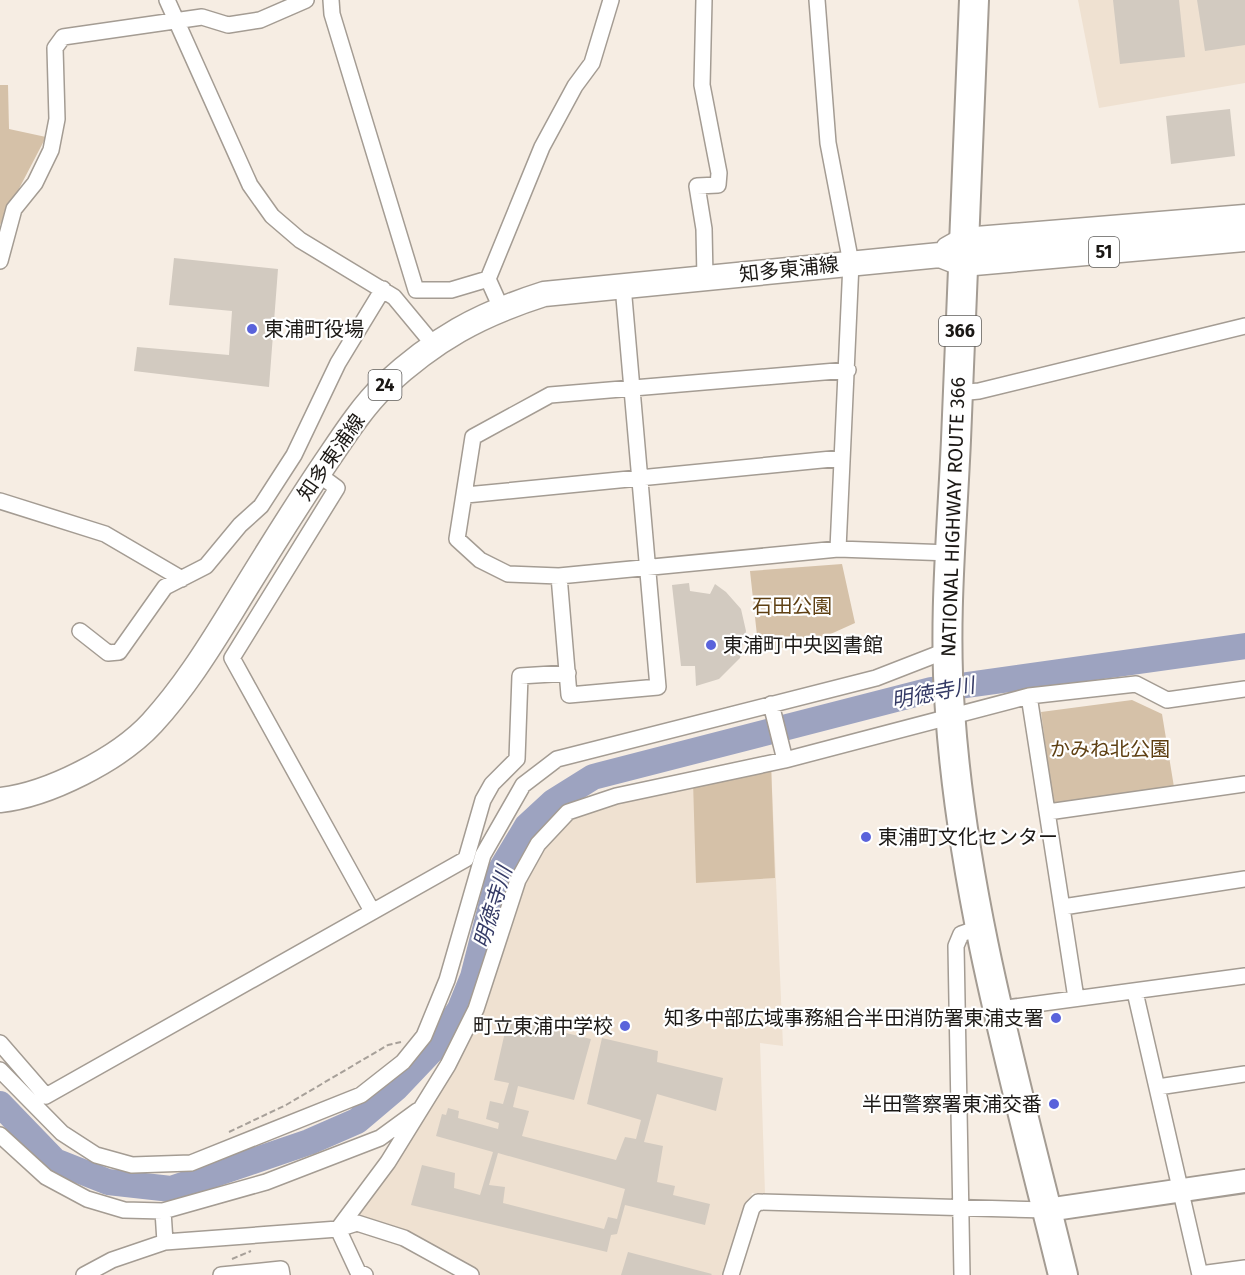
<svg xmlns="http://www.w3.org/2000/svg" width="1245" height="1275" viewBox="0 0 1245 1275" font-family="'Fira Sans','Noto Sans JP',sans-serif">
<rect width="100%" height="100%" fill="#f6ede3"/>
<path fill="#efe1d1" d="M1078,0H1245V83L1099,108Z
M771,763L783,1046L760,1043L765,1194L752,1193L725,1275H471L357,1223L353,1209L448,1065L518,880L568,812Z"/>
<path fill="#d5c1a8" d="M0,85H8L9,129L46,137L0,225Z
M842,564L855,623L824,637L759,654L750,571Z
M1132,700L1162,714L1174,787L1053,803L1041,712Z
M771,763L775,878L696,883L693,781Z"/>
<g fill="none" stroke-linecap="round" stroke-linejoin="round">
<path stroke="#9da3c0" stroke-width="26" d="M0,1104L55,1161L108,1182L171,1189L309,1142L357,1121L396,1088L434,1048L460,1009L473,977L500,871L527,826L553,802L593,777L931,690L1245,646"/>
</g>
<path fill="#d2cac0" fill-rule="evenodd" d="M1113,0H1179L1185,57L1120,64Z
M1197,0H1245V45L1205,51Z
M1230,109L1235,156L1171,164L1166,116Z
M174,258L278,269L269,387L134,371L137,347L229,355L232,311L169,305Z
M689,583L690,591L710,594L715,584L726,592L741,609L746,631L740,658L719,679L696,686L695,666H681L672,585Z
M508,1019L591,1039L574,1100L518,1086L513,1107L529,1111L522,1136L616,1160L625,1137L636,1139L641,1120L587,1104L602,1038L658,1051L657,1062L723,1078L716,1111L657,1094L644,1142L663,1146L657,1182L675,1186L673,1195L710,1204L705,1225L625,1205L617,1234L611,1235L607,1252L411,1205L422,1165L455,1173L454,1188L480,1195L493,1152L436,1136L442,1114L446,1115L448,1108L459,1111L458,1118L498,1129L499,1123L486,1119L490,1101L503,1104L509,1083L494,1080ZM498,1153L625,1189L617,1219L608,1217L604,1229L503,1203L505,1187L489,1185Z
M628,1252L712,1274L711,1275H621Z"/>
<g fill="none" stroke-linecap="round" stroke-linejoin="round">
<defs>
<path id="street" d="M167,0L250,185L272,216L300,240L394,297L433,344
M331,0L332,14L416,290H451L488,279
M704,0L702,85L719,173L718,185L697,186L704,229L705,278
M817,0L828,143L851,263L838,549
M0,261L14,209L35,183L51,150L57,119L55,48L63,37L202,17L228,25L260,20L306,0
M501,308L488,279L542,147L575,86L592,63L611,0
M848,370L550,395L473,437L457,539L480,560L508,574L559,576L838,549L951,553
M958,393L979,391L1245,326
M318,474L337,488L232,658L372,911
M466,495L842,458
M0,501L105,534L182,579
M559,576L569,695L658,687L623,286
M80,631L108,653L119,652L165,587L206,566L240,525L261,506L294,455L338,363L383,289
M1029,696L1076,998
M771,704L785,760
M1048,812L1245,784
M1063,907L1245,879
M1135,992L1200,1275
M999,1009L1245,976
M0,1043L46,1096L466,859L483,800L492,784L517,759L520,676L568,673
M0,1070L62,1133L96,1155L132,1165L191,1163L361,1095L403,1062L424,1036L447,980L483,855L523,785L557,759L876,678L948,650
M1158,1087L1245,1074
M0,1135L46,1177L87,1199L124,1210L163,1211L266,1182L380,1138L417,1111
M163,1211L165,1242L338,1229L357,1223L404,1238L471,1275
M338,1229L388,1162L448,1065L476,1009L518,880L538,844L568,812L616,796L785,760L1029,696L1136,684L1167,700L1245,689
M338,1229L358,1272L365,1275
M1200,1274L1245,1268
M84,1275L112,1260L165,1242
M221,1275L281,1269L282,1275
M731,1275L752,1208L758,1202L1047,1210
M962,1275L956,946L961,934L981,927"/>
<path id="secondary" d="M1047,1210L1245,1181"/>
<path id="primary" d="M948,249L964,240L1245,217
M0,800C48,795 119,759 152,723C183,689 207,651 231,612C262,561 293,511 326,462C343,437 362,407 384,386C435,339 478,315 544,294L940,255L963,264L1245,239"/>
<path id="highway" d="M974,0C968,147 962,293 956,440C952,530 943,621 950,711C963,902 1018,1090 1063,1275"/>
</defs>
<use href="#street" stroke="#a49c93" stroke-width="18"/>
<use href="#secondary" stroke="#a49c93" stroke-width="26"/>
<use href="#primary" stroke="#a49c93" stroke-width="27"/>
<use href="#highway" stroke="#a49c93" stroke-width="32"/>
<path stroke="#a7a099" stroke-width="2" stroke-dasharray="6 3" stroke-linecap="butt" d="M229,1132L286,1105L388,1045L401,1042
M232,1259L251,1251"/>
<use href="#street" stroke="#fff" stroke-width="15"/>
<use href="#secondary" stroke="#fff" stroke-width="22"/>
<use href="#primary" stroke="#fff" stroke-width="24"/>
<use href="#highway" stroke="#fff" stroke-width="28"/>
</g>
<g fill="#5a63db" stroke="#fff" stroke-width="2">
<circle cx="252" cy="329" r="6"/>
<circle cx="711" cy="645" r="6"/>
<circle cx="866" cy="837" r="6"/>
<circle cx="1056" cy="1018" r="6"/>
<circle cx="625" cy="1026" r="6"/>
<circle cx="1054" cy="1104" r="6"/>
</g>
<g text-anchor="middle" stroke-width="4.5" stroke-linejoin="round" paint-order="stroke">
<g fill="#fff" stroke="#5f5d5b" stroke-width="1.5">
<rect x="1089" y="237" width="30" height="30" rx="4.5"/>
<rect x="939" y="316" width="42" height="30" rx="4.5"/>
<rect x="368.5" y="370" width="33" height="30" rx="4.5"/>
</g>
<g font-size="18" font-weight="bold" fill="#1b1815">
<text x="1104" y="258">51</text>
<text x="960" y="337">366</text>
<text x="385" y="391">24</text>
</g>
<g font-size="20" fill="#1b1815" stroke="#fff">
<text transform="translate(789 269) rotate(-6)" y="7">知多東浦線</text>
<text transform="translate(331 457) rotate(-55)" y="7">知多東浦線</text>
<text transform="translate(953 517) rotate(-88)" y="7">NATIONAL HIGHWAY ROUTE 366</text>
</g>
<g font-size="20" fill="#1b1815" stroke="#fff" text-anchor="start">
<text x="264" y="336">東浦町役場</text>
<text x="723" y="652">東浦町中央図書館</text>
<text x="878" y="844">東浦町文化センター</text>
<text x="1044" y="1025" text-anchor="end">知多中部広域事務組合半田消防署東浦支署</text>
<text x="613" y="1033" text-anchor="end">町立東浦中学校</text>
<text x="1042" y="1111" text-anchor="end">半田警察署東浦交番</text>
</g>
<g font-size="20" fill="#5f4013" stroke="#fff">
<text x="792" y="613">石田公園</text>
<text x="1110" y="756">かみね北公園</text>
</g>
<g font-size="21" font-style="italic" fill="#353b66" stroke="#fff">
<text transform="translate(933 693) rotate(-11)" y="7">明徳寺川</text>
<text transform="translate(493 907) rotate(-73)" y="7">明徳寺川</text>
</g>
</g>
</svg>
